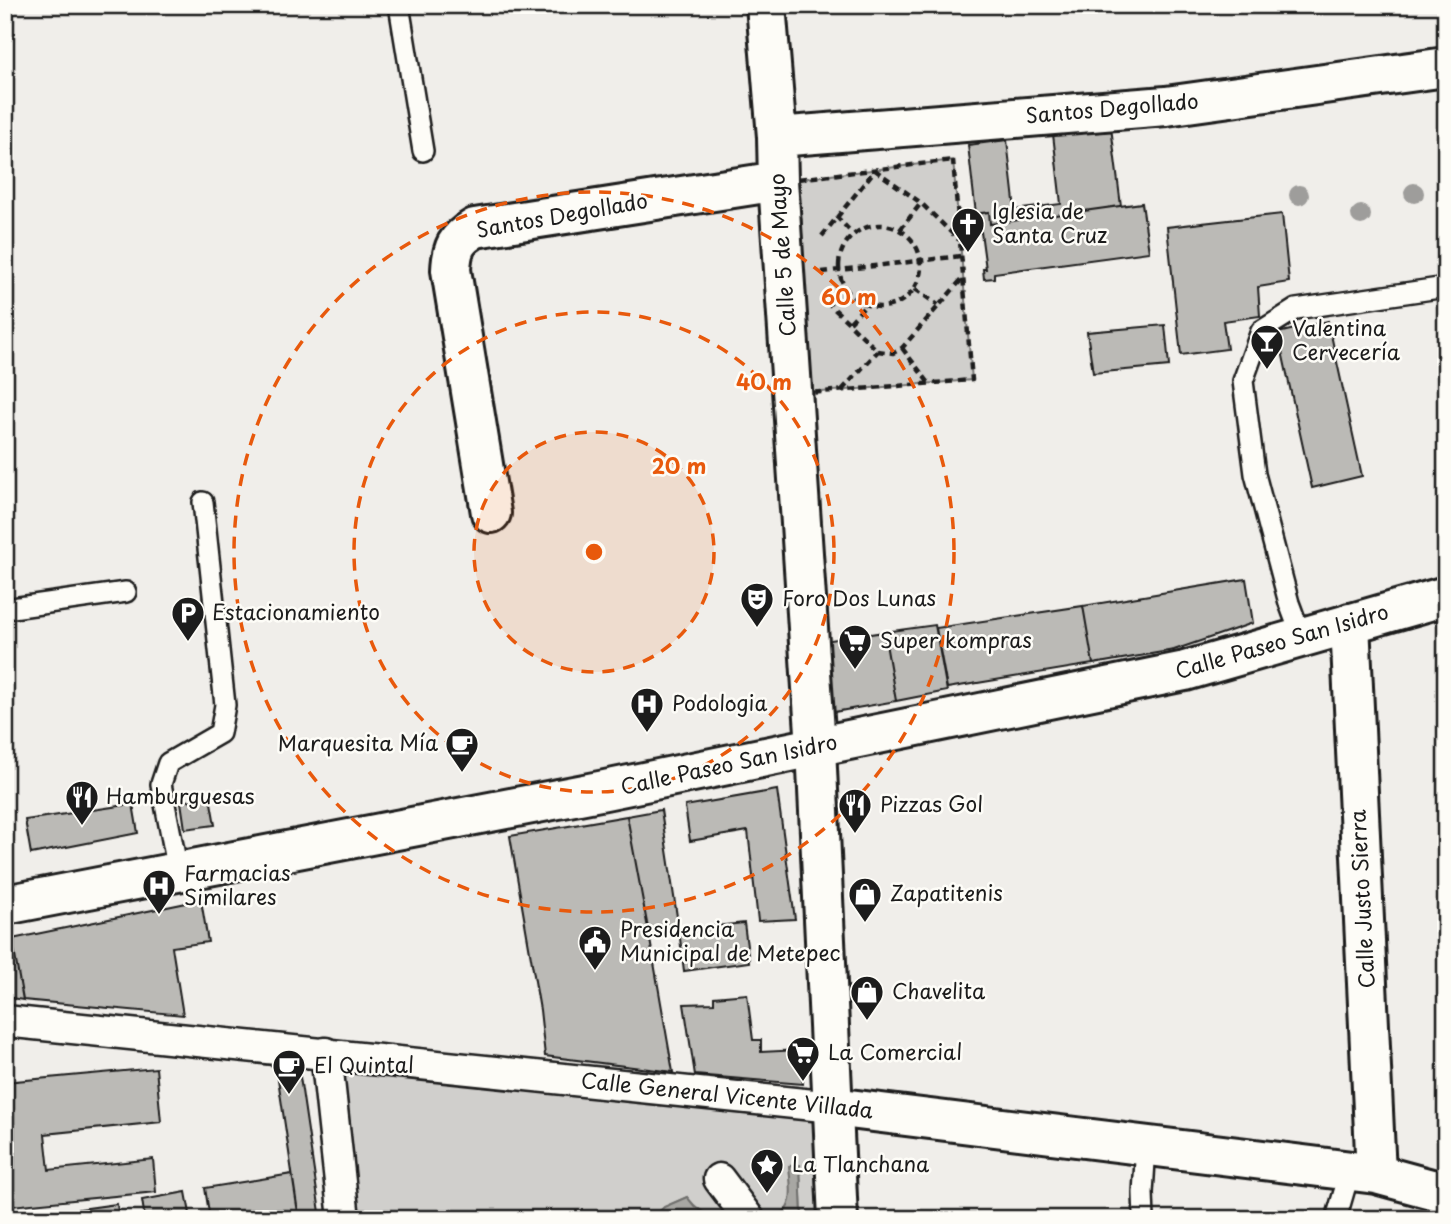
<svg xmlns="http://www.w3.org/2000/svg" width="1451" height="1224" viewBox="0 0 1451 1224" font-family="'Playpen Sans',sans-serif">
<rect width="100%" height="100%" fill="#f0eeea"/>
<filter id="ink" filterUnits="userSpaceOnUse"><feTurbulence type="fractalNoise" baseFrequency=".0143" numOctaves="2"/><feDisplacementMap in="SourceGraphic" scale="14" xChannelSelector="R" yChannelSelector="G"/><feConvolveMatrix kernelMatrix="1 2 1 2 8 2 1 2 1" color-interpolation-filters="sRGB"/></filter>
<g filter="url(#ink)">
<path fill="#d0cfcc" stroke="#767674" stroke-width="2" d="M953,160L972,380L809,393L798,179Z
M332,1061L814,1095L822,1219H802L800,1166C796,1178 795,1198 787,1208C777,1220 768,1215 757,1216C726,1220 708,1224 687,1197L664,1207L652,1219H351Z"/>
<path fill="#a8a7a3" stroke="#706f6d" stroke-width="2" d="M800,1165L802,1219H747C758,1216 766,1219 775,1217C797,1211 790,1183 789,1166Z
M687,1197L695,1207L715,1219H652L664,1207Z"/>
<path fill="#bbbab6" stroke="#1c1c1c" stroke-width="2" d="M1111,127L1121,206L990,224L989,212L976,214L968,145L1007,140L1015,210L1061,204L1053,134Z
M1142,203L1149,252L994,273V278L984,279L983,269H986L981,232L974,233L972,214L989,212L990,224Z
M1282,214L1289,282L1258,287L1260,316L1223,321L1227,349L1181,355L1167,227Z
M1328,321L1362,476L1312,488L1278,333Z
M1165,325L1169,366L1093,373L1087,332Z
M1246,579L1253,623L1174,650L1093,664L1083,606Z
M1083,606L1093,664L947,688L936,628Z
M935,625L947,691L896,701L884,632Z
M884,632L896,701L823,714L817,642Z
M777,790L795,919L758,921L748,831L690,841L685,806Z
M210,797L215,825L185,829L181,802Z
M133,804L138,833L31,854L25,820Z
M661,810L679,930L649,934L627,816Z
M627,816L649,934L673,1072L545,1056L540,1010L510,836Z
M201,900L208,942L172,947L183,1015L23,1000L12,939Z
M744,923L749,962L684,971L679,930Z
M12,939L23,1000L5,997V941Z
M747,994L753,1040H761V1052L800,1050L803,1084L695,1075L684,1004L714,1003V997Z
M156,1068L161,1122L45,1134L49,1170L153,1159L156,1192L11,1206L5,1143V1082Z
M300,1077L321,1219H299L278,1079Z
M292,1174L299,1219H210L205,1188Z
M186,1192L191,1219H145L142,1200Z
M117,1204L119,1219H8Z"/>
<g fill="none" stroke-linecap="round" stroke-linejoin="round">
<defs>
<path id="service" d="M399,5L423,151
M5,609L126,592
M1302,638L1289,603L1255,474L1243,381L1261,331L1296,309L1446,287
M178,871L161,784L168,763L220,733L225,705L203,502
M1144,1219L1143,1193L1146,1145
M1336,1219L1350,1171"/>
<path id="pedestrian" d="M5,1021L833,1107
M326,1053L344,1219
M719,1179L749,1219"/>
<path id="minor" d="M766,5L777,137L778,181L816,747L838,1219
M777,137L1166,106L1446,67
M491,513L451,270C452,248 456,239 475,228L778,181
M1350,623L1376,1174
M833,1107L1376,1174L1446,1193"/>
<path id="secondary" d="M5,905L605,790L1185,671L1446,596"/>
</defs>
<use href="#service" stroke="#1c1c1c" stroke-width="24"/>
<use href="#pedestrian" stroke="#1c1c1c" stroke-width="35"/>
<use href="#minor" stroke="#1c1c1c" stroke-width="44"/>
<use href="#secondary" stroke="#1c1c1c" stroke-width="44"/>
<path stroke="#1c1c1c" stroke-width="4.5" stroke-dasharray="7 5" stroke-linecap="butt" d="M953,160L972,380L809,393L798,179Z
M836,216L852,233
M839 266a41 41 0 1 1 82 0a41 41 0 1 1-82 0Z
M900,230L921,203
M822,236L875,170L921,203L959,240
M822,272L961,256
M915,289L938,305
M826,301L878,351L893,353L902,348L963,278
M850,322L866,305
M902,348L929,383
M842,390L878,351"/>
<use href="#service" stroke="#fdfcf7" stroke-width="19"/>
<use href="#pedestrian" stroke="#fdfcf7" stroke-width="30"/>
<use href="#minor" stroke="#fdfcf7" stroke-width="38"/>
<use href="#secondary" stroke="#fdfcf7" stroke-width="38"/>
</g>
<g fill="#9e9d9b">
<circle cx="1414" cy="193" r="10"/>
<circle cx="1299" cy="195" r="10"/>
<circle cx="1361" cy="215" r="10"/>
</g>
</g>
<circle cx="594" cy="552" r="120" fill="#e8590c" fill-opacity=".12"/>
<g fill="none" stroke="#e8590c" stroke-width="3.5" stroke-dasharray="12 9">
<circle cx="594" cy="552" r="120"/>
<circle cx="594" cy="552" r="240"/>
<circle cx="594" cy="552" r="360"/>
</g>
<defs>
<symbol id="church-pin" viewBox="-11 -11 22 30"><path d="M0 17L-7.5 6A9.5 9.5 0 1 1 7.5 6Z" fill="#1c1c1c" stroke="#fdfcf7"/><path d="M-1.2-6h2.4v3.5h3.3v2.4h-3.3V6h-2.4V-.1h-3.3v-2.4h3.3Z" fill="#fff"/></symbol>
<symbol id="bar-pin" viewBox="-11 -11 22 30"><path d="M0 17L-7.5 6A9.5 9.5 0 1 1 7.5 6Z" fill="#1c1c1c" stroke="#fdfcf7"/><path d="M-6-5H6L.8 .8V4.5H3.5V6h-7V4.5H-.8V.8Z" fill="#fff"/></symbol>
<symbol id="theatre-pin" viewBox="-11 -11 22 30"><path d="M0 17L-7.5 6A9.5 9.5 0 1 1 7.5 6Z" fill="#1c1c1c" stroke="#fdfcf7"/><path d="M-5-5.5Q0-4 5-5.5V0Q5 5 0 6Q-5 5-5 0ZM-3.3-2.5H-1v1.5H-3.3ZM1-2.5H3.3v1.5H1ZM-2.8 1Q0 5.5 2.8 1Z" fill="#fff"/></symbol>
<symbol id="parking-pin" viewBox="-11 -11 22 30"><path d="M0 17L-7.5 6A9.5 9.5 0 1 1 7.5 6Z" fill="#1c1c1c" stroke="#fdfcf7"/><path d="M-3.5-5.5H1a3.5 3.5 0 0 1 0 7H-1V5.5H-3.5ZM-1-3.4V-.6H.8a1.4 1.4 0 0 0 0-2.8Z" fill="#fff"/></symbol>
<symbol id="supermarket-pin" viewBox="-11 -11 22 30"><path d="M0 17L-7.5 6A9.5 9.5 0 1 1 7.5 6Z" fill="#1c1c1c" stroke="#fdfcf7"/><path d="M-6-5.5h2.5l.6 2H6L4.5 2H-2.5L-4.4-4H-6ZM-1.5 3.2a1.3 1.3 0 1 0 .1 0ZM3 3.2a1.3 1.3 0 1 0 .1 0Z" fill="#fff"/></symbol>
<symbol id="hospital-pin" viewBox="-11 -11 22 30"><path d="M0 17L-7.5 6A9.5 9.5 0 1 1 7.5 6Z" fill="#1c1c1c" stroke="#fdfcf7"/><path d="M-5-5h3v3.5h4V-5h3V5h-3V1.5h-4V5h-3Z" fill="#fff"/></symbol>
<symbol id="cafe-pin" viewBox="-11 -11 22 30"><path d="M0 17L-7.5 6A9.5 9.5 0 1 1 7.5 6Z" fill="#1c1c1c" stroke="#fdfcf7"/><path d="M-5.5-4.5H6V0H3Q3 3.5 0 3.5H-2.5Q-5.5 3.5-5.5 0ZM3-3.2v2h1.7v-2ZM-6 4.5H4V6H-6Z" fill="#fff"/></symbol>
<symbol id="restaurant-pin" viewBox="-11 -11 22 30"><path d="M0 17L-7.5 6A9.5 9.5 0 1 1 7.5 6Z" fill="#1c1c1c" stroke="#fdfcf7"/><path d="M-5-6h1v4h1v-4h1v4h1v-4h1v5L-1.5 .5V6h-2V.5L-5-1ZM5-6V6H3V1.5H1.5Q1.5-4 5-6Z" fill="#fff"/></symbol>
<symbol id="shop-pin" viewBox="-11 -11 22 30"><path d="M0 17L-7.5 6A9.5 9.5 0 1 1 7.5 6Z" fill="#1c1c1c" stroke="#fdfcf7"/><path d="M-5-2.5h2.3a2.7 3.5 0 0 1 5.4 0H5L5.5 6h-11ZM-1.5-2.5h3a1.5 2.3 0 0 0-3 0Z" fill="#fff"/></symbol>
<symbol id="civic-pin" viewBox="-11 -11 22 30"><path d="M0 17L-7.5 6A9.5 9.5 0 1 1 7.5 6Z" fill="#1c1c1c" stroke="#fdfcf7"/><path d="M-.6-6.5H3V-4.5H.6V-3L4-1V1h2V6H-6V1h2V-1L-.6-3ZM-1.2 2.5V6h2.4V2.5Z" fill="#fff"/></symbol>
<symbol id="sight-pin" viewBox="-11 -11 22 30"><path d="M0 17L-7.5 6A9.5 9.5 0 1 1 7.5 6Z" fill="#1c1c1c" stroke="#fdfcf7"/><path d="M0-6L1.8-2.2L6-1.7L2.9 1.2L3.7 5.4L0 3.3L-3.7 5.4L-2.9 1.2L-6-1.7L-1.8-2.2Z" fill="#fff"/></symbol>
</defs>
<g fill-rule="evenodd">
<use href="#church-pin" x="949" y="205" width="38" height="52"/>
<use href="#bar-pin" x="1248" y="322" width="38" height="52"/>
<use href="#theatre-pin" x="738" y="580" width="38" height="52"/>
<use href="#parking-pin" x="169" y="594" width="38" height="52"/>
<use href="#supermarket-pin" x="836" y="622" width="38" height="52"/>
<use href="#hospital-pin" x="628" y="685" width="38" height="52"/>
<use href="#cafe-pin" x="443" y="725" width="38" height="52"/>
<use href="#restaurant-pin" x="63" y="778" width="38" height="52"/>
<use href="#restaurant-pin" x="836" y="786" width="38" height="52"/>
<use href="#hospital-pin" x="140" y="867" width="38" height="52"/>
<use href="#shop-pin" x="846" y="875" width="38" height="52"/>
<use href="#civic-pin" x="576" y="923" width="38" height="52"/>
<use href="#shop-pin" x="848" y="973" width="38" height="52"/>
<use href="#supermarket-pin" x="784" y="1034" width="38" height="52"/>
<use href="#cafe-pin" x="270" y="1047" width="38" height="52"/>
<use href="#sight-pin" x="748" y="1146" width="38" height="52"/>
</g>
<g text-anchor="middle" stroke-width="5" stroke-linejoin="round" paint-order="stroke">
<g font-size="21" fill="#1c1c1c" stroke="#fdfcf7">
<text transform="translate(1112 109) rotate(-5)" y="7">Santos Degollado</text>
<text transform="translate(562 216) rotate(-10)" y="7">Santos Degollado</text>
<text transform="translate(783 255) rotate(-94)" y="7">Calle 5 de Mayo</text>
<text transform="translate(1282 642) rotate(-16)" y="7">Calle Paseo San Isidro</text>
<text transform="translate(729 765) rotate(-12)" y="7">Calle Paseo San Isidro</text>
<text transform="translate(1363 899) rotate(-93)" y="7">Calle Justo Sierra</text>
<text transform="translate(727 1096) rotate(6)" y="7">Calle General Vicente Villada</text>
</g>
<g font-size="21" fill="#1c1c1c" stroke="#fdfcf7" text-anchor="start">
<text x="992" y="219">Iglesia de<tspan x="992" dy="24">Santa Cruz</tspan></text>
<text x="1292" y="336">Valentina<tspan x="1292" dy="24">Cervecería</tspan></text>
<text x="782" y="606">Foro Dos Lunas</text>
<text x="212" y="620">Estacionamiento</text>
<text x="880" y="648">Super kompras</text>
<text x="672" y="711">Podologia</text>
<text x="438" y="751" text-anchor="end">Marquesita Mía</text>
<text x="106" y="804">Hamburguesas</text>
<text x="880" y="812">Pizzas Gol</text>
<text x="184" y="881">Farmacias<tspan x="184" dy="24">Similares</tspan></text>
<text x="890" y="901">Zapatitenis</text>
<text x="620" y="937">Presidencia<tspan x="620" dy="24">Municipal de Metepec</tspan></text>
<text x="892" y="999">Chavelita</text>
<text x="828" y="1060">La Comercial</text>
<text x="314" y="1073">El Quintal</text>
<text x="792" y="1172">La Tlanchana</text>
</g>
</g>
<circle cx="594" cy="552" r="10" fill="#e8590c" stroke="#fdfcf7" stroke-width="3.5"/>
<g font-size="21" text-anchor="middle" font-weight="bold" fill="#e8590c" stroke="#fdfcf7" stroke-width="5" stroke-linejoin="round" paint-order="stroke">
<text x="849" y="305">60 m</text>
<text x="764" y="390">40 m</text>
<text x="679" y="474">20 m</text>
</g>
<rect width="1451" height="1224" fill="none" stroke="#fdfcf7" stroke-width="28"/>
<rect x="14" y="14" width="1423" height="1196" fill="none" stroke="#1c1c1c" stroke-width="2.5" filter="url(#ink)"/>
</svg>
